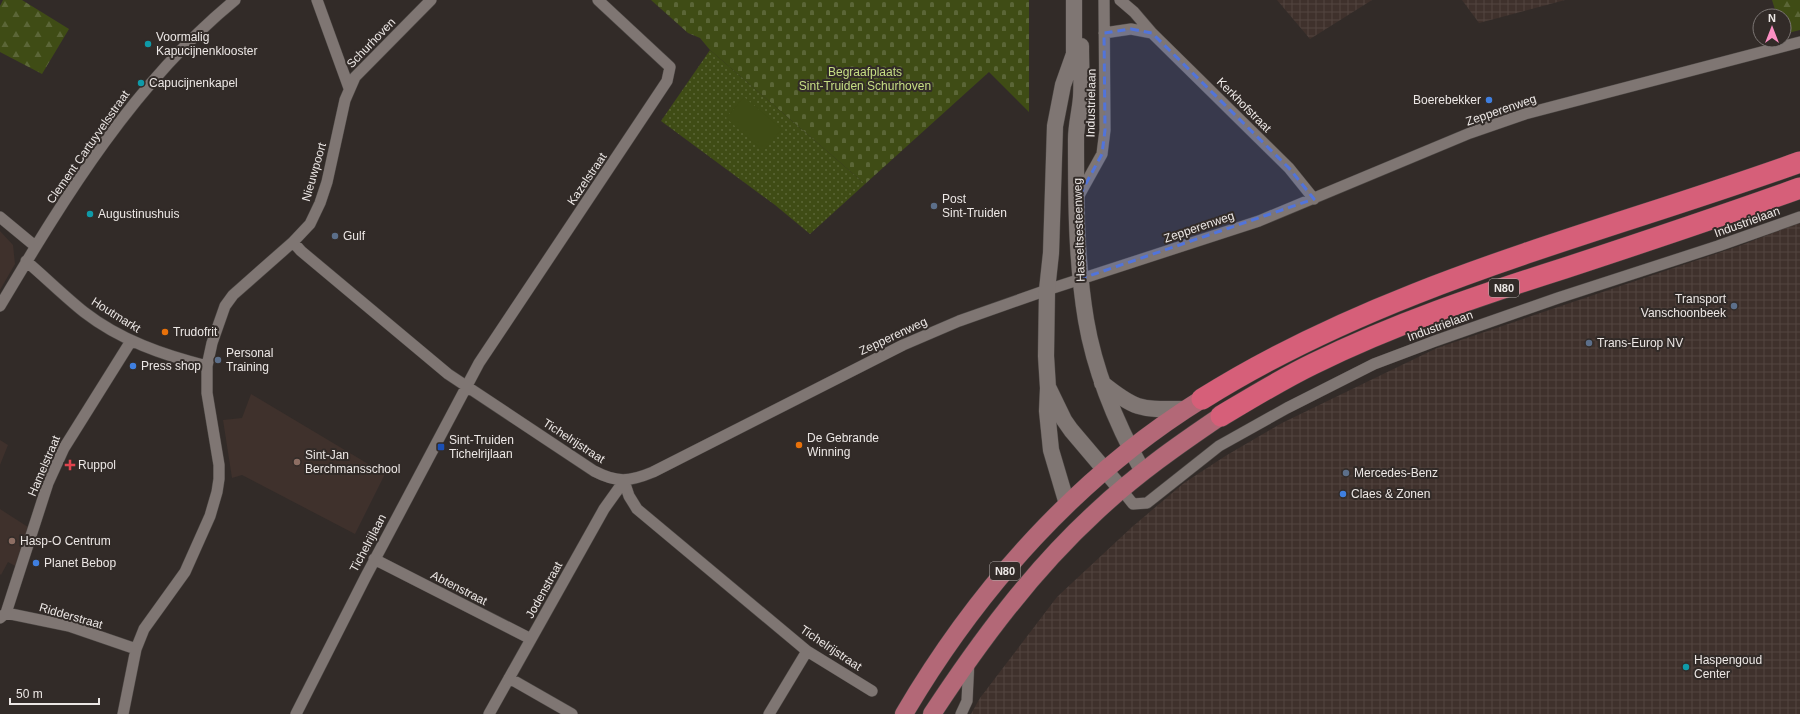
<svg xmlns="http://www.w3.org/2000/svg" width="1800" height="714" viewBox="0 0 1800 714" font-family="Helvetica,sans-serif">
<defs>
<pattern id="industrial-grid" width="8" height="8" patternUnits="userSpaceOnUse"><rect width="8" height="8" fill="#3f312c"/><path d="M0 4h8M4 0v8" fill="none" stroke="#524540"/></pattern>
<pattern id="forest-firs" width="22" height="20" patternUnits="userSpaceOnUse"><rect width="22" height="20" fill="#3f4c15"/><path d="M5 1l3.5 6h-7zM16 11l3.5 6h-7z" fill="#5b6637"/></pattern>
<pattern id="cemetery-stones" width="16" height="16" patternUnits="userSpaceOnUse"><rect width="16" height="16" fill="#3f4c15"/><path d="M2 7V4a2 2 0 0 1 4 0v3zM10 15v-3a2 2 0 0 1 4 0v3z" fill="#5b6637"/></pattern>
<pattern id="park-dots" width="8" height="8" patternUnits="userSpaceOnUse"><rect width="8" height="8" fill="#3f4c15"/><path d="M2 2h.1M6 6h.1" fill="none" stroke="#5b6637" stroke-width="1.8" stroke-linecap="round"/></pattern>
</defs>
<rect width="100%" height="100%" fill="#322b28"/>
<path fill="#3f312c" d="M0,231L13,245L15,264L0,290Z
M251,394L385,474L355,534L242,475L232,478L223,420L242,418Z
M0,440L8,445L0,465Z
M0,509L28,527L17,567L8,562L1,575L0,574Z"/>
<path fill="url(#industrial-grid)" d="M1277,0H1372L1310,39Z
M1462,0H1565L1479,23Z
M1800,222V714H971L980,698L1057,597L1132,527L1184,483L1227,455L1282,423L1437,348L1742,245Z"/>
<path fill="url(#forest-firs)" d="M3,0H22L69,29L42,74L0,52V6Z
M1772,0H1800V30L1784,34V16H1777Z"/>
<path fill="url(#cemetery-stones)" d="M651,0H1029V112L989,72L865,184L710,50L700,38L688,33Z"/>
<path fill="url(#park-dots)" d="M710,50L865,184L810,234L775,205L661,121Z"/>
<path fill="#3f4c15" d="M744,97L782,129L763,151L726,118Z"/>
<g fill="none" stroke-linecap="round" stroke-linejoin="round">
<defs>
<path id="street" d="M317,0L349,88
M1120,0L1134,12L1152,33L1289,168L1314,199
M1104,33L1131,29L1152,33
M1077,199L1102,154L1105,130L1104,0
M0,217L35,246
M293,242L301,251L448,374L594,471C617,483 629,482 653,472L903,345L959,321L1047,290L1259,221L1470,133L1525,114L1800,42
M26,261C46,278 64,296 84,312C120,340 163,355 207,366
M0,306C66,195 134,83 235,0
M624,481L629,496L637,509L807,651L872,691
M1121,489L1133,504L1147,503L1219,446L1287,408L1374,364L1435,341L1558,298L1718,246L1800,217
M374,559L531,639
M6,613L48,483L64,448L131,341
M0,618L6,613L69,626L136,649
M509,678L572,714
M123,714L136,649L144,629L185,572L210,516L217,492L219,479V465L207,393V366L212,343L225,306L233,295L293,242L310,224L320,203L327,182L345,100L355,77L431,0
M296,714L365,578L479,363L667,81L670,67L598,0
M489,714L604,509L624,481
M769,714L807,651
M961,714L967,701L969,660"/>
<path id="secondary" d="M1081,46C1081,63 1082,80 1081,97C1080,111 1076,125 1076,139C1076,200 1076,260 1086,320C1095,373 1117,425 1143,472
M1102,383C1138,412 1142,409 1187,409
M1049,389L1064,420L1071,430L1121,489
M1067,504L1051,450L1047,411L1048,388L1046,356L1047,290L1051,253L1055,126L1063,85L1074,54V0"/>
<path id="primary" d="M904,714C978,588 1078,476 1202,399
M932,714C980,641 1032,571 1096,512C1134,476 1178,445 1221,416"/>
<path id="highway" d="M1202,399C1387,283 1597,235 1800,162
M1221,416C1251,398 1282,379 1313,364C1394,324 1480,295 1565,268C1644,242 1722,216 1800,188"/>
</defs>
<use href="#street" stroke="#4c4744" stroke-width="12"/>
<use href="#secondary" stroke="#4c4744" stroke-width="17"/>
<use href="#primary" stroke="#4c4744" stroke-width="19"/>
<use href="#highway" stroke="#4c4744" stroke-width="22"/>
<use href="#street" stroke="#7f7673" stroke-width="11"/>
<use href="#secondary" stroke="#7f7673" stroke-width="16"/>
<use href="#primary" stroke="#b36877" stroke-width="18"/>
<use href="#highway" stroke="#d65f79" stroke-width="21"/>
</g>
<path fill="#5174db" fill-opacity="0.2" stroke="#5174db" stroke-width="3" stroke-dasharray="8 5" stroke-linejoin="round" d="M1131,29L1152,33L1289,168L1314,199L1080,279L1077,200L1102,154L1105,130L1104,33Z"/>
<g fill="#0f9aa8" stroke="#322b28" stroke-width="1.5">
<circle cx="148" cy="44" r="4"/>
<circle cx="141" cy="83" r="4"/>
<circle cx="90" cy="214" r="4"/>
<circle cx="1686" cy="667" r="4"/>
</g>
<g fill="#3f7fe0" stroke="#322b28" stroke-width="1.5">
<circle cx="1489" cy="100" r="4"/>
<circle cx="133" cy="366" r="4"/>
<circle cx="1343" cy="494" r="4"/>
<circle cx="36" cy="563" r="4"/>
</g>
<g fill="#5c6f8a" stroke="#322b28" stroke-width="1.5">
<circle cx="934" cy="206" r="4"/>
<circle cx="335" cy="236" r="4"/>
<circle cx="1734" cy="306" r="4"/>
<circle cx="1589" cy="343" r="4"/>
<circle cx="218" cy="360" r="4"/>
<circle cx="1346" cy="473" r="4"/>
</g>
<g fill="#e8710a" stroke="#322b28" stroke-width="1.5">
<circle cx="165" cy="332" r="4"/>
<circle cx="799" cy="445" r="4"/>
</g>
<rect fill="#1a4fb4" stroke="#322b28" stroke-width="1.5" x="437" y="443" width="8" height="8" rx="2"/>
<g fill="#8d6e63" stroke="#322b28" stroke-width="1.5">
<circle cx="297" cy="462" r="4"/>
<circle cx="12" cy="541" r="4"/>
</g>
<path fill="#e0444e" stroke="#322b28" stroke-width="1.5" d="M68 459h4v4h4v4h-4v4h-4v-4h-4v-4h4z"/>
<g text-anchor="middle" stroke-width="4" stroke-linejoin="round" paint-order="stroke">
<g fill="#322b28" stroke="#b4afac" stroke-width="1">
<rect x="1489" y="279" width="30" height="18" rx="3"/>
<rect x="990" y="562" width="30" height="18" rx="3"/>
</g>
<g font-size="11" font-weight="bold" fill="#ece7e5">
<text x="1504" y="292">N80</text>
<text x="1005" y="575">N80</text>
</g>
<g font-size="12" fill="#ece7e5" stroke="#322b28" text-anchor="start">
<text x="156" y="41">Voormalig<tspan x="156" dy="14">Kapucijnenklooster</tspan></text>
<text x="149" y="87">Capucijnenkapel</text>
<text x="1481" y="104" text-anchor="end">Boerebekker</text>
<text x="942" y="203">Post<tspan x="942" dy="14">Sint-Truiden</tspan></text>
<text x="98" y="218">Augustinushuis</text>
<text x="343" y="240">Gulf</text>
<text x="1726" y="303" text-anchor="end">Transport<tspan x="1726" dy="14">Vanschoonbeek</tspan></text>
<text x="173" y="336">Trudofrit</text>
<text x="1597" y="347">Trans-Europ NV</text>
<text x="226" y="357">Personal<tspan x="226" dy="14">Training</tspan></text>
<text x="141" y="370">Press shop</text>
<text x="807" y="442">De Gebrande<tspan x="807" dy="14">Winning</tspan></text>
<text x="449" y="444">Sint-Truiden<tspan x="449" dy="14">Tichelrijlaan</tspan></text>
<text x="305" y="459">Sint-Jan<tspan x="305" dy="14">Berchmansschool</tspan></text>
<text x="78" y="469">Ruppol</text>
<text x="1354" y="477">Mercedes-Benz</text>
<text x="1351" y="498">Claes &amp; Zonen</text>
<text x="20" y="545">Hasp-O Centrum</text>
<text x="44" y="567">Planet Bebop</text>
<text x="1694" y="664">Haspengoud<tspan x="1694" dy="14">Center</tspan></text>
</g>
<g font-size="12" fill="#ece7e5" stroke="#322b28">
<text transform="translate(371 43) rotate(-46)" y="4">Schurhoven</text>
<text transform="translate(1091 103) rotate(-89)" y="4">Industrielaan</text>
<text transform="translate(1244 105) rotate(45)" y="4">Kerkhofstraat</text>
<text transform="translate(1501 110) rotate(-19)" y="4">Zepperenweg</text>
<text transform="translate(88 147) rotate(-55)" y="4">Clement Cartuyvelsstraat</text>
<text transform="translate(314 172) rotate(-74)" y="4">Nieuwpoort</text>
<text transform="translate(587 179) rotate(-56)" y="4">Kazelstraat</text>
<text transform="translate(1747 222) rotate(-20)" y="4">Industrielaan</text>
<text transform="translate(1199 227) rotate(-19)" y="4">Zepperenweg</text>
<text transform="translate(1079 230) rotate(-92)" y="4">Hasseltsesteenweg</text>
<text transform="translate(116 315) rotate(32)" y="4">Houtmarkt</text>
<text transform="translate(1440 326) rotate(-20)" y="4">Industrielaan</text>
<text transform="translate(893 336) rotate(-25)" y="4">Zepperenweg</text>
<text transform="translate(574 441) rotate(33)" y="4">Tichelrijstraat</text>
<text transform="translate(44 466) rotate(-67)" y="4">Hamelstraat</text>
<text transform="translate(368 543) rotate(-62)" y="4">Tichelrijlaan</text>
<text transform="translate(459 588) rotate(27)" y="4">Abtenstraat</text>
<text transform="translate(544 590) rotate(-61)" y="4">Jodenstraat</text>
<text transform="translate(71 616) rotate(16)" y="4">Ridderstraat</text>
<text transform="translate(831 648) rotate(34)" y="4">Tichelrijstraat</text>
</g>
<g font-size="12" fill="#c6de84" stroke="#322b28">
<text x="865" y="76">Begraafplaats<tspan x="865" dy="14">Sint-Truiden Schurhoven</tspan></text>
</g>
</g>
<g transform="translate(1772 28)"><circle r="19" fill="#322b28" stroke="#7c7674"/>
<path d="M0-3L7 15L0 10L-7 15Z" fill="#fc8fc3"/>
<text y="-6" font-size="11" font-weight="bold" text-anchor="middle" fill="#ece7e5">N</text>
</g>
<path d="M10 698v6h89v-6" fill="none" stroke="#ece7e5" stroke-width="2"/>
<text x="16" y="698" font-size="12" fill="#ece7e5" stroke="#322b28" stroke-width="3" paint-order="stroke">50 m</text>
</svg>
